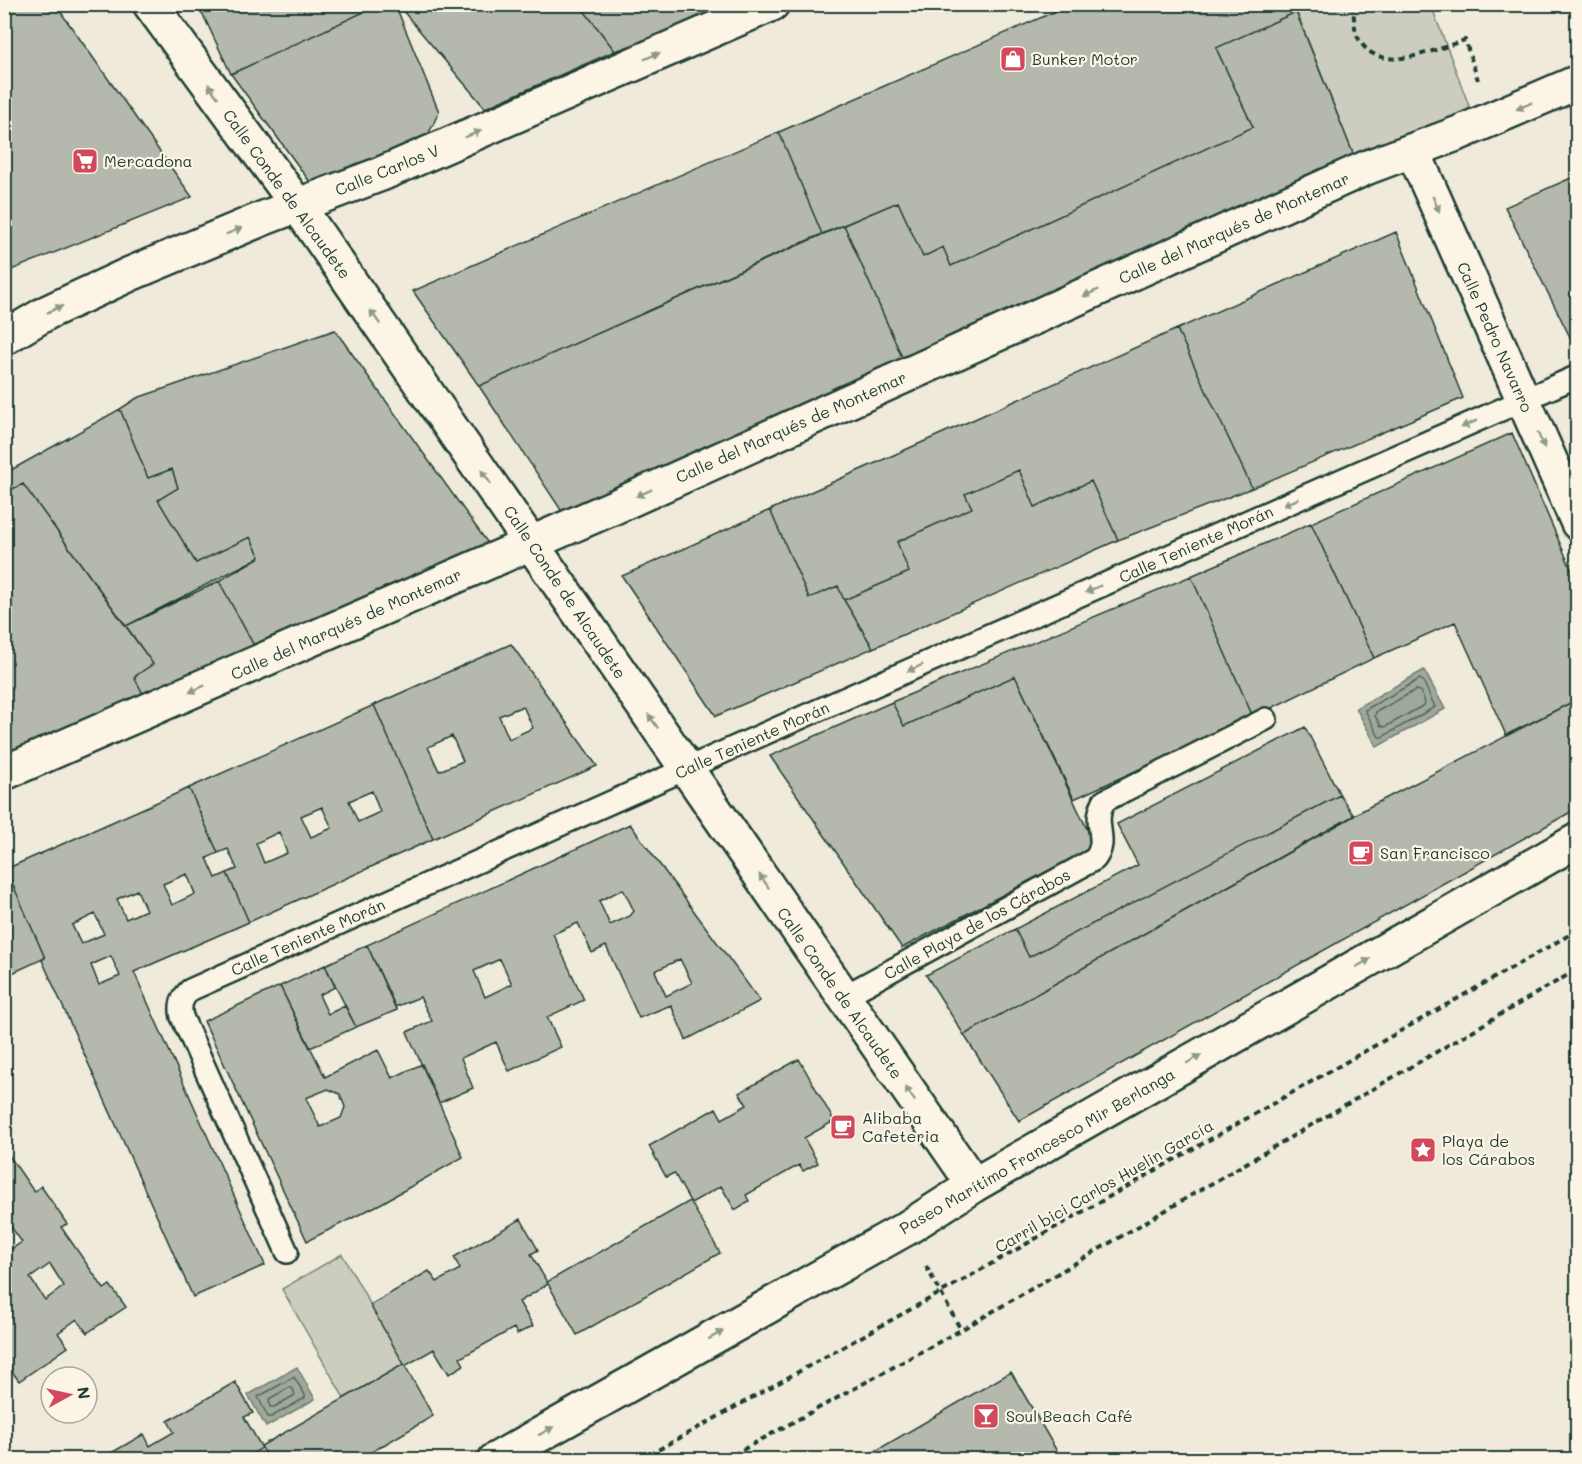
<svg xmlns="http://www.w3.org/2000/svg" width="1582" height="1464" viewBox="0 0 1582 1464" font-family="Mali,sans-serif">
<rect width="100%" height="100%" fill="#efeada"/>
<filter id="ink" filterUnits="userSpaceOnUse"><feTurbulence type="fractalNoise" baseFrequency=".0167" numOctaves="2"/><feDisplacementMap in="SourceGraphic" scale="12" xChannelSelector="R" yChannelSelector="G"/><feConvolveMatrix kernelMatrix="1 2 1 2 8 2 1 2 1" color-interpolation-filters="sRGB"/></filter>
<g filter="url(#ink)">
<path fill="#cccdbf" stroke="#76857a" stroke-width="1.5" d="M1294,5H1431L1474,119L1354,156Z
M342,1254L404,1364L344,1398L282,1289Z"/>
<path fill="#9fa89a" stroke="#6c7d71" stroke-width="1.5" d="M1424,670L1445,709L1377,747L1356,708Z
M297,1367L315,1399L266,1427L248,1395Z"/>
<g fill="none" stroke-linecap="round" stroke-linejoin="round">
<path stroke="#52685d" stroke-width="1.5" d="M1420,679L1423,681L1435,707L1382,737H1379L1365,710Z
M1416,690L1420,691L1425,702L1424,705L1385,727L1381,726L1375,716L1376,712Z
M294,1377L305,1395V1398L271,1417H268L258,1397Z
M290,1387L293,1389L295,1395L274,1407H270L269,1399Z"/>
</g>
<path fill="#b5b9ad" stroke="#1f3d34" stroke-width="1.5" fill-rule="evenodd" d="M4,4H55L192,197L4,273Z
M198,4H381L231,74Z
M381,4H395L439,112L427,137L310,182L231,74Z
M397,4H579L615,51L485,108Z
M579,4H724L727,13L615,51Z
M1072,4H1294L1296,12L1216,48L1253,127L951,266L943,247L923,257L898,202L822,234L779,132Z
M1296,12L1354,156L905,364L844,225L898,202L923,257L943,247L951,266L1253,127L1216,48Z
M779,132L822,234L479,386L413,291Z
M1578,175V353L1505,207Z
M844,225L905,364L571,525L479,386Z
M1396,232L1463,398L1252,488L1177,329Z
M1177,329L1252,488L1118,540L1091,481L1035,507L1019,470L965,494L972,508L897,542L909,572L844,600L838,586L809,598L770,510Z
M335,330L492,549L258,653L219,581L260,557L250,537L196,563L158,500L178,488L172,469L148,478L120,409L137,398Z
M120,409L148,478L172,469L178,488L158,500L196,563L250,537L260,557L126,626L23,484L10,490L4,483V474Z
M1512,433L1578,585V699L1506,735L1455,622L1374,658L1311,523Z
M1019,470L1035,507L1091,481L1118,540L873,648L844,600L909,572L897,542L972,508L965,494Z
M4,483L10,490L23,484L153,664L134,677L148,703L4,769Z
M770,510L809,598L838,586L844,600L873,648L716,716L622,576Z
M1311,523L1374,658L1253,717L1191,576Z
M1191,576L1253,717L1074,799L1015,676L904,726L892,702Z
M219,581L258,653L148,703L134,677L153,664L126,626Z
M511,644L597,766L433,839L374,705ZM523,706L533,728L509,739L499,716ZM452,736L463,761L439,771L428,747Z
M1015,676L1095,846L902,948L770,756L892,702L904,726Z
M1578,699V808L1019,1121L964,1035L1367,808Z
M374,705L433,839L249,922L227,873L237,869L228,849L218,853L189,788ZM372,791L380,812L358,822L349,801ZM322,807L332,828L311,837L301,816ZM279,832L287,853L264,863L256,843Z
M1305,727L1340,795L1029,957L1015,929L1138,865L1117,824Z
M189,788L218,853L207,858L216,878L227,873L249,922L134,972L265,1265L193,1297L42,960L45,958L6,869ZM187,874L195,894L172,905L163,884ZM137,890L146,910L126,919L117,899ZM95,914L104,934L81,944L72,925ZM111,956L120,976L99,985L91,965Z
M1340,795L1354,816L964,1035L926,975L1015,929L1029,957Z
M630,824L760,1001L686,1040L671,1005L639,1018L606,946L592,953L578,923L553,934L584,1000L547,1017L561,1047L509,1071L496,1042L461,1058L473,1088L439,1103L407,1032L432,1021L420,997L395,1007L367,945ZM623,889L634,911L630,916L610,925L599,901ZM500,959L512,984L485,997L474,971ZM680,959L692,983L666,996L655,971Z
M6,869L45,958L8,975L4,966Z
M367,945L397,1010L356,1027L325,965Z
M325,965L335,987L319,995L328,1014L345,1006L356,1027L310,1048L280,986Z
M280,986L325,1077L378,1050L392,1078L422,1064L463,1157L380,1204L307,1241L204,1021ZM328,1089L340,1094L345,1107L341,1118L320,1127L306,1098Z
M799,1059L834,1121L804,1138L818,1163L803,1171L799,1165L746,1195L749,1201L735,1210L721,1186L691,1203L674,1173L666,1177L649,1146L716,1108L722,1119L747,1105L739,1093Z
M4,1148L34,1192L41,1186L67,1224L61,1227L104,1289L110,1285L126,1307L87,1333L77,1319L58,1333L68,1347L19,1381L4,1361V1254L22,1242L9,1224L4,1227ZM50,1264L64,1286L45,1300L30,1278Z
M690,1201L720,1253L577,1335L547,1282Z
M521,1219L538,1250L531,1254L548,1284L519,1302L533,1326L517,1334L514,1328L460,1358L464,1365L449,1374L434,1349L405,1366L370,1305L429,1271L437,1282L460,1269L454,1257Z
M404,1364L433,1416L358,1460H269L261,1446Z
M1011,1372L1062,1460H860Z
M235,1382L253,1413L244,1417L262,1448L242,1460H99L144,1434L150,1446L174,1432L168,1421Z"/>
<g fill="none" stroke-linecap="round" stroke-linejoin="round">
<defs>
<path id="lane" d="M843,997L1095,859C1110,838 1091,826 1104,801L1266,719
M287,1252L182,1017C179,1005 182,998 190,990L764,734L1578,376"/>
<path id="street" d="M150,4L298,206L974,1185
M1413,151L1578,523
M4,338L48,312L130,274L264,218L381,174L772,4
M4,773L612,508L1368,167L1459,133L1578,82
M495,1460L907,1228L974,1185L1578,840"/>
</defs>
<use href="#lane" stroke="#1f3d34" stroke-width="26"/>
<use href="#street" stroke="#1f3d34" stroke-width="38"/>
<path stroke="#1f3d34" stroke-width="4" stroke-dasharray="6 4.5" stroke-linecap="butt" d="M1352,4C1355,17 1353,31 1360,41C1381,76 1435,49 1465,40L1478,80
M926,1266L961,1330
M640,1460L940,1293L1578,930
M724,1460L961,1330L1578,969"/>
<use href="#lane" stroke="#fcf5e5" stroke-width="21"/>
<use href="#street" stroke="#fcf5e5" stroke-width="33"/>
</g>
<defs><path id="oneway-solid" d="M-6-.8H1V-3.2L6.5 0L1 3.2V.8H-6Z" transform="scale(1.5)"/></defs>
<g fill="#8e998c">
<use href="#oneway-solid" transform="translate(652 56) rotate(-23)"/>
<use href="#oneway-solid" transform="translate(213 91) rotate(-126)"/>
<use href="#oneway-solid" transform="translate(1524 106) rotate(156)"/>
<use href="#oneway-solid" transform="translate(473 134) rotate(-23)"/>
<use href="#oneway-solid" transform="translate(1436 204) rotate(67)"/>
<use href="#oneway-solid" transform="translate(234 231) rotate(-23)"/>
<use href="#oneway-solid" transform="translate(1091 293) rotate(156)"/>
<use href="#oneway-solid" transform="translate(55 309) rotate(-25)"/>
<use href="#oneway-solid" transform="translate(375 317) rotate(-125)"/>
<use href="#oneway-solid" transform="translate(1469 424) rotate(156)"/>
<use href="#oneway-solid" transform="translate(1541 440) rotate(66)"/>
<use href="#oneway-solid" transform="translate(486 477) rotate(-125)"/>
<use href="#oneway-solid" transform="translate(644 493) rotate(156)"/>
<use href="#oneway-solid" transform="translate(1291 502) rotate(156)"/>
<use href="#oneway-solid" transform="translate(1093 589) rotate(156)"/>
<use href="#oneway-solid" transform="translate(915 668) rotate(156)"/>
<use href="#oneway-solid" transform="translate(197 689) rotate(156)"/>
<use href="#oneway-solid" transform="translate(653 721) rotate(-125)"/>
<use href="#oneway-solid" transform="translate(764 881) rotate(-125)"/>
<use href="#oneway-solid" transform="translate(1363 963) rotate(-30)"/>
<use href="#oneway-solid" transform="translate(1194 1059) rotate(-30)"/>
<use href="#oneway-solid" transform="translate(910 1094) rotate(-125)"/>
<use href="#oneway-solid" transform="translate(716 1335) rotate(-29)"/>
<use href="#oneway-solid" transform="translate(546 1431) rotate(-29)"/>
</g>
</g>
<defs>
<symbol id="shop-square" viewBox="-11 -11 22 22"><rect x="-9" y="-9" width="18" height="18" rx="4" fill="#d1495b" stroke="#fcf5e5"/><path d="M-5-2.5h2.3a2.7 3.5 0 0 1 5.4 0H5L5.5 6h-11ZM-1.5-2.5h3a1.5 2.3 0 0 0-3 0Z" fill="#fff"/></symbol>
<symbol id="supermarket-square" viewBox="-11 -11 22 22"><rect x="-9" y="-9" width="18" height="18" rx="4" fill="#d1495b" stroke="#fcf5e5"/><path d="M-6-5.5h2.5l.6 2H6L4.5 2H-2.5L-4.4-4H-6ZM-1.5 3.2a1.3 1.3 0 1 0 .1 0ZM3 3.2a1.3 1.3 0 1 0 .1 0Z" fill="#fff"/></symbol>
<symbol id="cafe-square" viewBox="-11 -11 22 22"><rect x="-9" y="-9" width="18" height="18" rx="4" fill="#d1495b" stroke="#fcf5e5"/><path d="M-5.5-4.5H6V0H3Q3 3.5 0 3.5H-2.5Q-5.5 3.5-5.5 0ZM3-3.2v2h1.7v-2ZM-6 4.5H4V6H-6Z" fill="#fff"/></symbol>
<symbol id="sight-square" viewBox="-11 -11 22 22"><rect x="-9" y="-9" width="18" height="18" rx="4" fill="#d1495b" stroke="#fcf5e5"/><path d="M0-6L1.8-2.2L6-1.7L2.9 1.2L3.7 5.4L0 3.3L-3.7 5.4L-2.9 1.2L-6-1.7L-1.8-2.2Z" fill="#fff"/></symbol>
<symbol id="bar-square" viewBox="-11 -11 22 22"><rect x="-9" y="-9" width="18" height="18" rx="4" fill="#d1495b" stroke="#fcf5e5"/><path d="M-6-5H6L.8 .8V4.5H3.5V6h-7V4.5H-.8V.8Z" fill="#fff"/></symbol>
</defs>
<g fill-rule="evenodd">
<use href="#shop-square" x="998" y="44" width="30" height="30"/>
<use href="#supermarket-square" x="70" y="146" width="30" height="30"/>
<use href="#cafe-square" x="1346" y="838" width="30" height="30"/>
<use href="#cafe-square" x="828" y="1112" width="30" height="30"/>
<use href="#sight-square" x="1408" y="1135" width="30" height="30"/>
<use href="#bar-square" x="971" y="1401" width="30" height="30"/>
</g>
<g text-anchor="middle" stroke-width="4.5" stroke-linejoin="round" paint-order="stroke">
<g font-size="16" fill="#1f3d34" stroke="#fcf5e5" text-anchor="start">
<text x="1032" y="65">Bunker Motor</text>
<text x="104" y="167">Mercadona</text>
<text x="1380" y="859">San Francisco</text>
<text x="862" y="1124">Alibaba<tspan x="862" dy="18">Cafeteria</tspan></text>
<text x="1442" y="1147">Playa de<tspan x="1442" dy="18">los Cárabos</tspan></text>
<text x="1006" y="1422">Soul Beach Café</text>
</g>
<g font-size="16" fill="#1f3d34" stroke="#fcf5e5">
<text transform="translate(387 170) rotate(-22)" y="6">Calle Carlos V</text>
<text transform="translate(287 194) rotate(54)" y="6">Calle Conde de Alcaudete</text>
<text transform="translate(1234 228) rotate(-24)" y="6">Calle del Marqués de Montemar</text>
<text transform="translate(1495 337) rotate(66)" y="6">Calle Pedro Navarro</text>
<text transform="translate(791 427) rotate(-24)" y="6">Calle del Marqués de Montemar</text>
<text transform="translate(1196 544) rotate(-24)" y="6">Calle Teniente Morán</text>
<text transform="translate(565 592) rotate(56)" y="6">Calle Conde de Alcaudete</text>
<text transform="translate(346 624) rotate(-24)" y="6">Calle del Marqués de Montemar</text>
<text transform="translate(752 740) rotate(-24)" y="6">Calle Teniente Morán</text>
<text transform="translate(977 924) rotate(-29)" y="6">Calle Playa de los Cárabos</text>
<text transform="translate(308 937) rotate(-24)" y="6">Calle Teniente Morán</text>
<text transform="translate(840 993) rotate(55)" y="6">Calle Conde de Alcaudete</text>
<text transform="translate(1037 1151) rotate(-30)" y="6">Paseo Marítimo Francesco Mir Berlanga</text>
<text transform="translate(1104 1186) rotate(-30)" y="6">Carril bici Carlos Huelin García</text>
</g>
</g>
<rect width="1582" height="1464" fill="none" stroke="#fcf5e5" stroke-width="24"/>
<rect x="12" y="12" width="1558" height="1440" fill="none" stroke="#1f3d34" stroke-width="2" filter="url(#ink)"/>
<g transform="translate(69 1395) rotate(82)"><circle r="28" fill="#fcf5e5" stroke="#a4ab9e" stroke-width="1.5"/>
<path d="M0-4.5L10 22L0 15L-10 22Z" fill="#d1495b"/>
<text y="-9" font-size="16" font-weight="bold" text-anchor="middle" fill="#1f3d34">N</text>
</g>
</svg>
